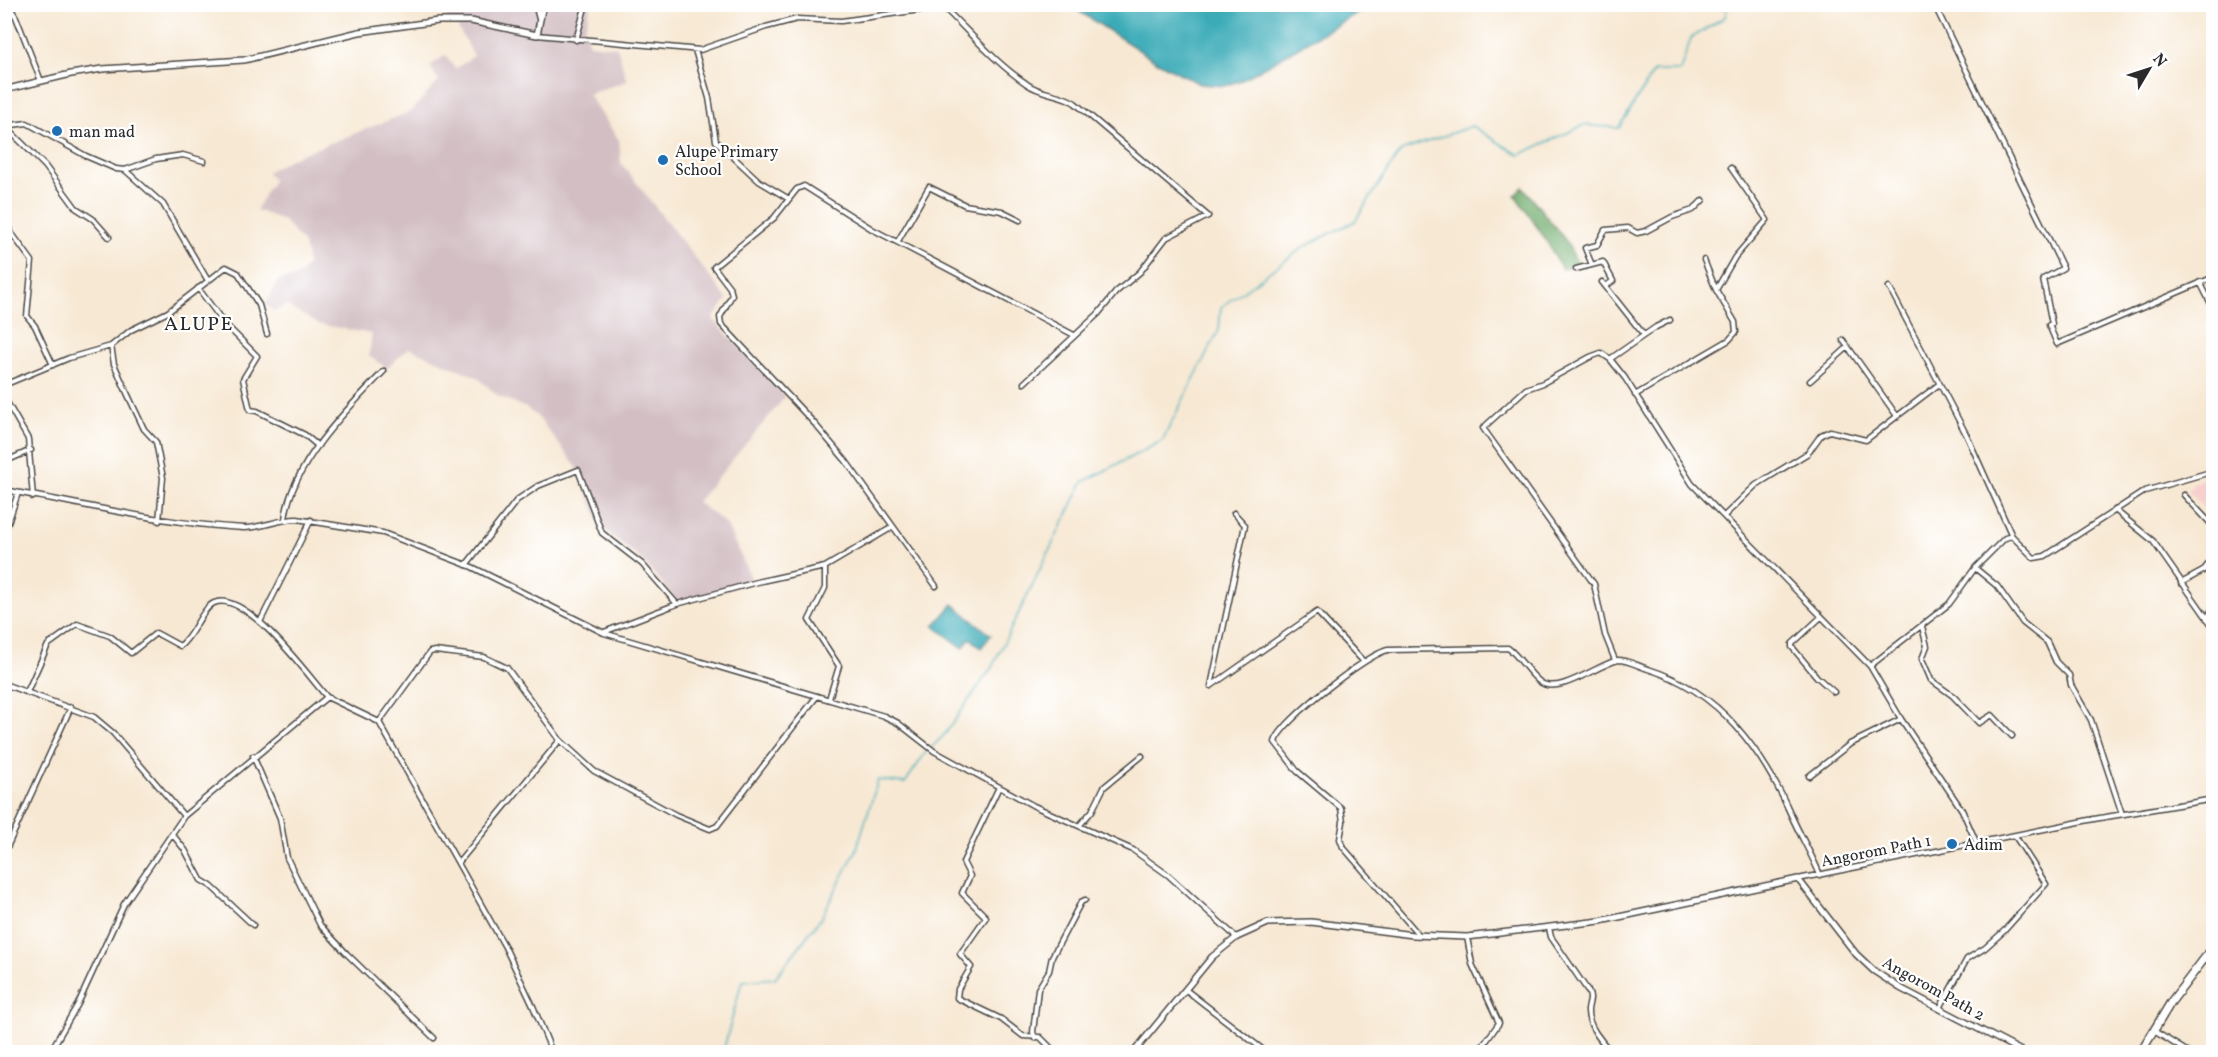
<svg xmlns="http://www.w3.org/2000/svg" width="2218" height="1057" viewBox="0 0 2218 1057" font-family="Vollkorn,serif">
<rect width="100%" height="100%" fill="#fff"/>
<filter id="ink" filterUnits="userSpaceOnUse"><feTurbulence type="fractalNoise" baseFrequency=".0167" numOctaves="2"/><feDisplacementMap in="SourceGraphic" scale="12" xChannelSelector="R" yChannelSelector="G"/><feConvolveMatrix kernelMatrix="1 2 1 2 8 2 1 2 1" color-interpolation-filters="sRGB"/></filter>
<filter id="wash" filterUnits="userSpaceOnUse"><feTurbulence type="fractalNoise" baseFrequency=".008" numOctaves="4" result="noise"/><feDisplacementMap in="SourceGraphic" scale="24" xChannelSelector="R" yChannelSelector="G"/><feGaussianBlur stdDeviation="1.35" result="paint"/><feColorMatrix in="noise" values="0 0 0 0 0 0 0 0 0 0 0 0 0 0 0 0 0 1.4 0 .05"/><feComposite in="paint" operator="in"/></filter>
<g filter="url(#wash)">
<rect width="100%" height="100%" fill="#f7e8d3"/>
<path fill="#f7d0cd" d="M2213,475V518L2188,490L2194,482Z"/>
<path fill="#d2bec3" d="M442,5H591L584,31L589,44L617,47L627,81L588,94L619,140L621,163L727,299L713,319L785,397L697,502L726,524L753,582L678,603L642,560L601,527L579,470L538,417L526,408L498,396L477,377L409,348L387,368L369,356L372,334L318,324L286,305L275,311L265,305L279,280L294,278L301,274L307,265V254L303,243L283,220L256,210L273,180L267,172L294,157L410,112L439,81L430,66L446,55L455,69L474,56L456,24L446,17Z"/>
<path fill="#6fac6d" stroke="#4d6c4c" stroke-width="1.5" d="M1523,187L1566,241L1578,264L1562,269L1544,237L1515,195Z"/>
<path fill="#3babb8" stroke="#336b72" stroke-width="1.5" d="M1069,5H1371L1242,80L1224,86L1200,84L1156,61Z
M953,604L991,635L981,648L970,638L963,648L934,626Z"/>
<g fill="none" stroke-linecap="round" stroke-linejoin="round">
<path stroke="#3babb8" stroke-width="1.5" d="M932,747L945,734L992,667L1083,482L1162,441L1219,330L1221,307L1304,247L1355,221L1401,151L1472,126L1519,155L1584,125L1619,128L1654,71H1680L1691,38L1725,17L1728,4
M723,1052L742,981L775,978L821,918L856,851L878,780L905,783L926,752"/>
</g>
</g>
<g filter="url(#ink)">
<g fill="none" stroke-linecap="round" stroke-linejoin="round">
<defs>
<path id="street" d="M8,4L16,17L41,81
M535,4L539,19
M940,4C969,31 994,62 1027,84C1042,95 1061,93 1075,103L1208,216L1166,238L1140,272L1116,292L1098,314L1024,383
M1934,4L2063,268L2043,279L2052,324L2049,325L2057,344L2214,277
M537,35L700,50L766,27L797,19L841,21L942,7
M576,40L586,4
M695,50L709,98L716,141L759,181L789,199
M5,126L27,123L86,156L116,169L125,170L156,159L183,155L204,161
M5,126L45,166L76,208L93,219L109,237
M125,170L163,204L207,279
M4,206L10,231L32,261L27,316L35,326L53,365
M898,241L929,187L965,205L1002,211L1020,220
M1704,260L1716,290
M1592,265L1585,248L1597,245L1605,230L1628,228L1637,233L1646,231L1672,217L1693,210L1703,200
M1576,269L1603,262L1613,281L1606,286
M1602,282L1644,335
M2200,282L2214,310
M1889,287L1967,436L2012,536
M198,288L224,323L257,356L243,379L250,410L257,411L305,435L318,446
M1843,340L1897,416
M111,346L114,364L128,395L144,429L156,442L163,478L159,521
M1610,359L1656,327L1670,320
M1810,381L1848,347
M4,385L69,358L111,346L131,330L168,312L226,267L238,273L259,305L267,334
M1635,395L1729,340L1736,332L1735,322L1716,290L1735,257L1767,220L1731,168
M4,397L28,439L33,497
M4,462L31,450
M4,490C85,504 162,524 244,528C261,528 279,519 297,519L383,533L472,567L604,633L884,716L898,723L934,751L1034,806L1133,850L1168,875L1236,937
M2184,495L2214,527
M2115,510L2153,541L2214,628
M1234,513L1245,525L1211,686L1317,612L1364,662
M1725,515L1756,485L1808,453L1821,435L1830,431L1866,440L1938,385
M285,519C292,463 347,409 384,371
M4,535L18,493
M466,565L517,500L538,486L578,470L602,533L642,564L677,604
M825,567V588L809,620L839,666L829,699
M1975,568L1997,586L2023,623L2047,642L2056,662L2069,675L2071,685L2091,720L2122,814
M2181,583L2203,571L2214,557
M936,586L846,461L814,423L721,324L720,317L732,295L730,288L714,267L774,218L797,189L804,186L872,229L1074,335
M1821,617L1792,644V647L1817,677L1834,692
M2207,619L2214,606
M261,620L311,520
M1922,627L1927,646L1922,659L1931,680L1953,696L1979,723L1992,715L2012,736
M604,632L677,604L757,582L825,567L891,528
M1615,660L1605,635L1594,584L1483,428L1526,389L1543,383L1590,357L1601,353L1610,359L1625,378L1692,484L1870,666
M4,684L94,717L113,733L184,816
M27,692L48,645L77,624L110,636L131,653L156,633L180,646C193,637 201,609 214,603C246,589 309,677 327,697
M379,722L430,652L435,651L484,657L507,668L560,740L594,771L676,815L710,829L717,826L817,696
M253,756L280,818L287,858L320,925L347,954L434,1038
M1809,776L1850,744L1901,719
M999,787L963,862L970,876L962,893L986,917L960,954L971,967L958,989L957,998L1001,1019L1023,1036L1040,1037L1055,1052
M1079,826L1092,811L1104,787L1142,756
M172,834L185,850L201,880L211,886L253,925
M1977,844L1962,810L1901,719L1870,666L1949,604L1975,568L2005,538L2012,536L2034,558L2045,556L2145,491L2214,471
M4,854L71,707
M459,862L560,740
M1798,879L2094,819L2214,799
M1549,928L1551,937L1588,991C1592,1000 1589,1001 1588,1010C1587,1025 1602,1043 1612,1052
M1419,935L1343,847L1340,839L1343,822L1341,808L1297,771L1275,742C1280,722 1367,654 1388,650L1508,648C1520,657 1528,673 1540,682C1558,696 1597,665 1618,660C1628,660 1638,666 1648,669C1720,691 1763,751 1792,817C1801,837 1812,855 1820,875
M1467,937L1472,964L1499,1023L1482,1047V1052
M1186,990L1266,1052
M1940,1008L1967,959L1985,948L2004,931L2046,884L2015,836
M2154,1031L2188,1052
M1035,1038L1033,1032L1038,989L1049,971L1052,957L1081,902L1085,900
M50,1052L78,1004L124,904L184,816L327,697L379,722L505,947L533,1006L552,1052"/>
<path id="secondary" d="M4,90L71,74L102,69L244,60L359,32L438,21H471L537,35L543,4
M1134,1052L1212,957L1237,937L1268,923L1311,922L1413,935L1467,937L1600,921L1798,879L1856,954L1874,971L1900,988L2023,1052"/>
<path id="highway" d="M2141,1052L2171,1002L2214,946"/>
</defs>
<use href="#street" stroke="#4a4744" stroke-width="7"/>
<use href="#secondary" stroke="#4a4744" stroke-width="8"/>
<use href="#highway" stroke="#4a4744" stroke-width="10"/>
<use href="#street" stroke="#fff" stroke-width="4"/>
<use href="#secondary" stroke="#fff" stroke-width="5"/>
<use href="#highway" stroke="#fff" stroke-width="7"/>
</g>
</g>
<g fill="#1f6fb2" stroke="#fff" stroke-width="2">
<circle cx="57" cy="131" r="6"/>
<circle cx="663" cy="160" r="6"/>
<circle cx="1952" cy="844" r="6"/>
</g>
<g text-anchor="middle" stroke-width="4.5" stroke-linejoin="round" paint-order="stroke">
<g font-size="16" fill="#2b2b2b" stroke="#fff" text-anchor="start">
<text x="69" y="137">man mad</text>
<text x="675" y="157">Alupe Primary<tspan x="675" dy="18">School</tspan></text>
<text x="1964" y="850">Adim</text>
</g>
<g font-size="16" fill="#2b2b2b" stroke="#fff">
<text transform="translate(1876 850) rotate(-11)" y="6">Angorom Path 1</text>
<text transform="translate(1934 988) rotate(29)" y="6">Angorom Path 2</text>
</g>
<g font-size="20" letter-spacing="1.5" fill="#2b2b2b" stroke="#fff">
<text x="199" y="330">ALUPE</text>
</g>
</g>
<rect width="2218" height="1057" fill="none" stroke="#fff" stroke-width="24"/>
<g transform="translate(2149 69) rotate(51)" stroke="#ffffff" stroke-width="4.5" paint-order="stroke">
<path d="M0-4.5L10 22L0 15L-10 22Z" fill="#2b2b2b"/>
<text y="-9" font-size="16" font-weight="bold" text-anchor="middle" fill="#2b2b2b">N</text>
</g>
</svg>
